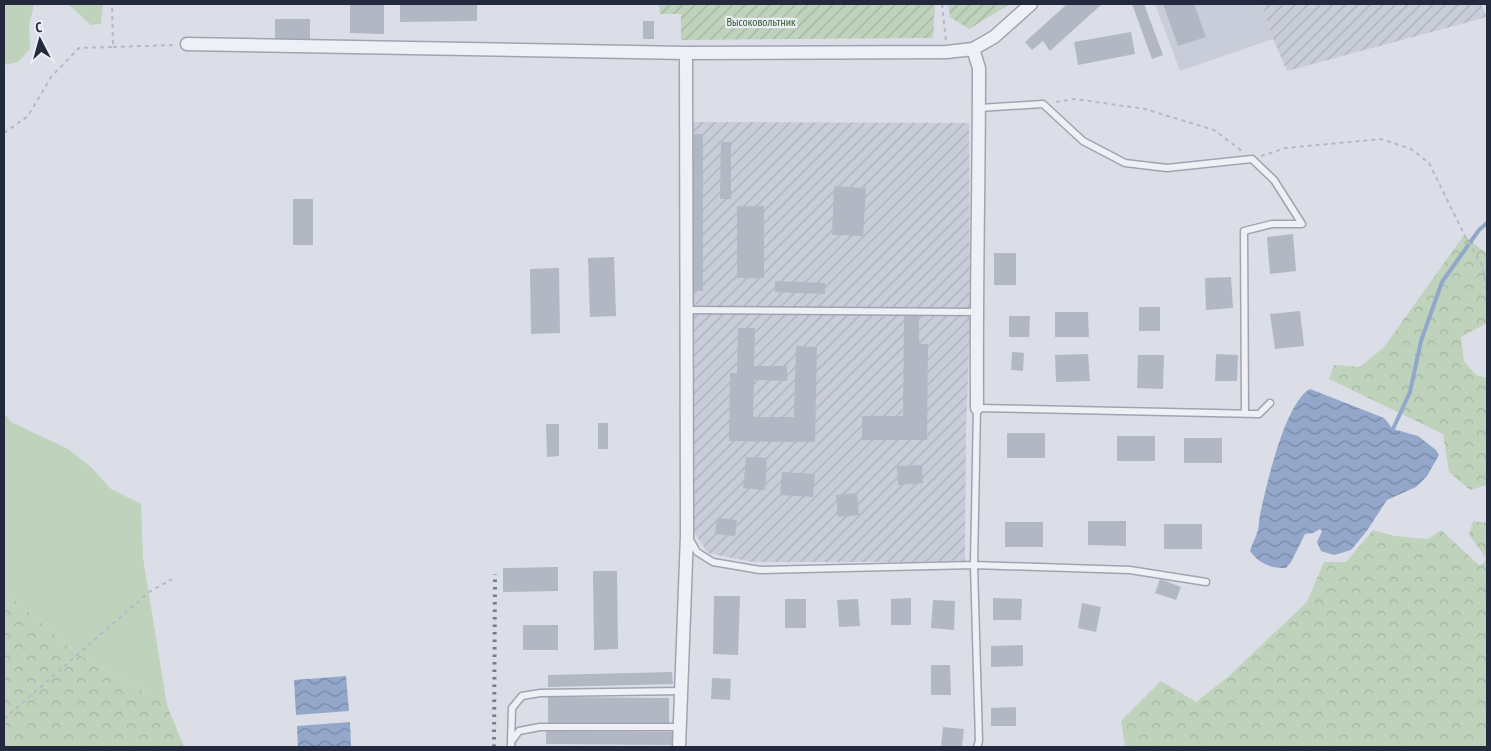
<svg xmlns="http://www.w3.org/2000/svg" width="1491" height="751" viewBox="0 0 1491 751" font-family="'PT Sans Narrow',sans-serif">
<defs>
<pattern id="industrial-furrows" width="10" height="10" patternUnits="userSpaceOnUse" patternTransform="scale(1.25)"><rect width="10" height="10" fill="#c9cdd9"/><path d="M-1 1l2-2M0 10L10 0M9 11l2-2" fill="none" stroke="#acb0bb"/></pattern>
<pattern id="forest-crowns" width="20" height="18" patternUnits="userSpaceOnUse" patternTransform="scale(1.25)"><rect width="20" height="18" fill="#bfd2bc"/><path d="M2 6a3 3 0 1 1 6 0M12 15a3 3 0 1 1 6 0" fill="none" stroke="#a4b4a3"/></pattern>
<pattern id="garden-furrows" width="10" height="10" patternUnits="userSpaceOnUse" patternTransform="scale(1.25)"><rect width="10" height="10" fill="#bfd2bc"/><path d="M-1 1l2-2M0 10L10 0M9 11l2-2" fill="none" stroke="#a4b4a3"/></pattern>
<pattern id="water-waves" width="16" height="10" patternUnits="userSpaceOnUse" patternTransform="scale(1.25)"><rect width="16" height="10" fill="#93a7ca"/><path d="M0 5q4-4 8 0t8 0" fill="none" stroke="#7888a5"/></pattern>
</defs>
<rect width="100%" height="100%" fill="#dbdee7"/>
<path fill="#c9cdd9" d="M1155,4H1261L1273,39L1180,71Z"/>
<path fill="url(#industrial-furrows)" d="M1261,4H1481L1487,17L1287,71L1273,39Z
M693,122L969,123L970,322L966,431L965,562H753L708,553L693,531Z"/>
<path fill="#bfd2bc" d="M4,4H34L29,26L30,49L18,62L4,65Z
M68,4H103L101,24L91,25Z
M4,413L11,422L68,449L91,467L111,489L141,504L143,558L167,705L78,654L4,591Z"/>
<path fill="url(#forest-crowns)" d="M1464,235L1487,254V323L1461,337L1464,361L1476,375L1487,378V485L1470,490L1449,472L1443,434L1329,379L1334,365L1360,367L1384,347Z
M1473,521L1487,523V747H1125L1121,721L1161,681L1196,702L1229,676L1307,602L1324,562H1346L1373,530L1394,536L1428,539L1441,530L1480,566L1487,559L1469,535Z
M4,591L78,654L167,705L184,747H4Z"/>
<path fill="url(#garden-furrows)" d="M659,4H935L933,38L681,40V14H660Z
M948,4H1010L969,29L950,17Z"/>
<path fill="url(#water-waves)" d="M1310,389L1384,418L1393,429L1418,436L1436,450L1439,455L1427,476L1416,487L1387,500L1366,532L1351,550L1334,555L1321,551L1317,542L1322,531L1320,529L1313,533L1305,534L1291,562L1286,568C1272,569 1258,563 1250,551C1252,544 1256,537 1258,530C1259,525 1259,520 1260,515C1266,487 1285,402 1310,389Z
M346,676L349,711L296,715L294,680Z
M350,722L351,747H298L297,726Z"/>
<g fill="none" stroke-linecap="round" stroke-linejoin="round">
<path stroke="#93a7ca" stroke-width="4" d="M1393,429L1410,392L1421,341L1442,282L1479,230L1487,223"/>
</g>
<path fill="#b2b7c4" d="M350,4H384V34L350,33Z
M400,4H477V21L400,22Z
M1067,4H1102L1050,51L1043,41L1032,50L1025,42Z
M1132,4H1144L1163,55L1152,59Z
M1163,4H1194L1206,37L1178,46Z
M275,19H310V42H275Z
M643,21H654V39H643Z
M1131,32L1135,54L1078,65L1074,42Z
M693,134H703V291H693Z
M721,142H731V199H720Z
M834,186L866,188L863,236L832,235Z
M293,199H313V245H293Z
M737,206H764V278H737Z
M1293,234L1296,271L1270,274L1267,237Z
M994,253H1016V285H994Z
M614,257L616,316L590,317L588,258Z
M559,268L560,333L531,334L530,269Z
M1231,277L1233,308L1206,310L1205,278Z
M775,281L825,283V294L775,292Z
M1139,307H1160V331H1139Z
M1300,311L1304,346L1275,349L1270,314Z
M1055,312H1088L1089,337H1055Z
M904,316H919V344H928L927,440H862V416H903Z
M1009,316H1030L1029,337H1009Z
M738,328H755L754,366H787V381L754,380L753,417H794L796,346L817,347L815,442L729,441L730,373H737Z
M1012,352L1024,353L1023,371L1011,370Z
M1088,354L1090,381L1056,382L1055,355Z
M1216,354L1238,355L1237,381H1215Z
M1138,355H1164L1163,389L1137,388Z
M598,423H608V449H598Z
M546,424H559V456L547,457Z
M1007,433H1045V458H1007Z
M1117,436H1155V461H1117Z
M1184,438H1222V463H1184Z
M746,457L767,458L765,490L743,488Z
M922,465L923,483L898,485L897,466Z
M782,472L815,474L813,497L780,495Z
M857,493L859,515L838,517L836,495Z
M717,518L737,520L735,536L715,534Z
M1088,521H1126V546L1088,545Z
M1005,522H1043V547H1005Z
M1164,524H1202V549H1164Z
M558,567V591L503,592V568Z
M593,571H617L618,649L594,650Z
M1160,579L1181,587L1176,600L1155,593Z
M714,596H740L738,655L713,654Z
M911,598V625H891V599Z
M993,598L1022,599L1021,620H993Z
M785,599H806V628H785Z
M858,599L860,626L839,627L837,600Z
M933,600L955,601L954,630L931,628Z
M1082,603L1101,607L1096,632L1078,628Z
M523,625H558V650H523Z
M1023,645V666L991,667V646Z
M931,665H950L951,695H931Z
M672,672L673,684L548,687V675Z
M712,678L731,679L730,700L711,699Z
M548,697L669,698V723H548Z
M1016,707V726H991V708Z
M943,727L964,729L962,747H941Z
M546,731L673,732L672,745L546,744Z"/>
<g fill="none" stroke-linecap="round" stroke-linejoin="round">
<defs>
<path id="service" d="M979,108L1043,104L1083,141L1125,163L1167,168L1252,159L1274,180L1302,224H1272L1244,231L1245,414
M687,310L976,312
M689,538L697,552L713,562L760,570L974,565L1130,570L1206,582
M511,742L512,708L522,696L540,693L682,691
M511,747V742L519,731L540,727H680
M977,747L979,741L974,565L977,408L1259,414L1270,403"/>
<path id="minor" d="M187,44L686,53L947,52L973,49L994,37L1031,4
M973,49L979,68C979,181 976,295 977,408
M679,747L687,535L686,53"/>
</defs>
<use href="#service" stroke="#a0a4b1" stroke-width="9"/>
<use href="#minor" stroke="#a0a4b1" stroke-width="15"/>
<path stroke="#b5b9c2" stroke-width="2" stroke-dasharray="4 4" stroke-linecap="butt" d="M942,4L946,41
M113,47L175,45
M1056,102L1075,99L1145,109L1214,130L1242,151
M4,133L28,116L51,77L79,48L113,47L112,4
M1261,156L1286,148L1381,139L1411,149L1429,163L1465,236L1482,265L1487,291
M4,719L149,592L172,579"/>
<use href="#service" stroke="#eef0f5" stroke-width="6"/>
<use href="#minor" stroke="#eef0f5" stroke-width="12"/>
<path stroke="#747b92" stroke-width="4" stroke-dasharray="2.5 5" stroke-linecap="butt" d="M494,747L495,574"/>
</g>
<g text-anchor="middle" stroke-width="4.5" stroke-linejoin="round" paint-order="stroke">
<g font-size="12" fill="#335b31" stroke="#ebeef5">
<text x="761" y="26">Высоковольтник</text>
</g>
</g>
<rect width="1491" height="751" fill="none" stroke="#242a3e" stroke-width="10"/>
<g transform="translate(40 40) rotate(354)" stroke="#ebeef5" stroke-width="4" paint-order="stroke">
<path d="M0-4L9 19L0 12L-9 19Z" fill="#242a3e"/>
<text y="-8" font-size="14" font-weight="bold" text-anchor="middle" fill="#242a3e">С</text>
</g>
</svg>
